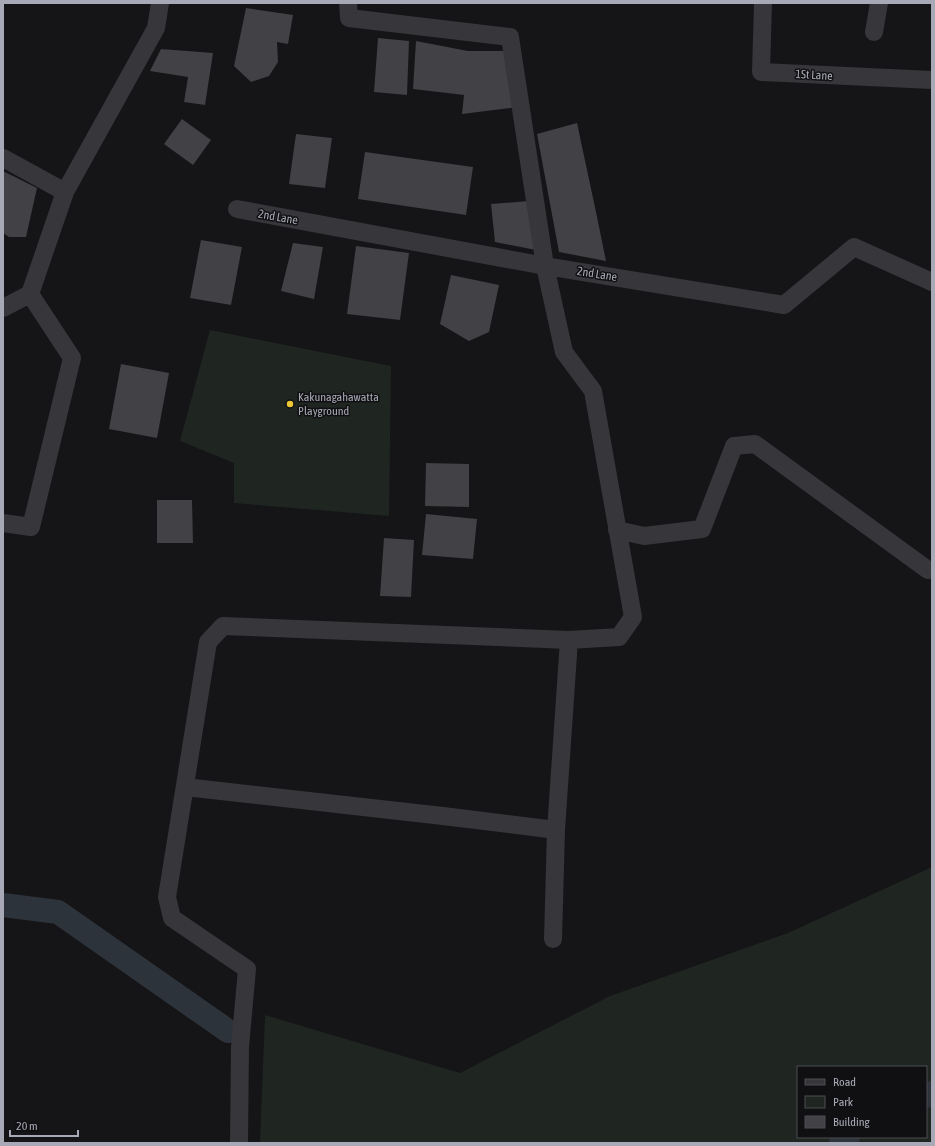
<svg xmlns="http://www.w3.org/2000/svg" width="935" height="1146" viewBox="0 0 935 1146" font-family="'Asap Condensed',sans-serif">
<rect width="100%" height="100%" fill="#151416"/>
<path fill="#1f2621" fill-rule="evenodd" d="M210,330L391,366L389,516L234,503V463L180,441Z
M932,867V1143H260L265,1015L460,1073L610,996L788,933ZM798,1067H926V1137H798Z"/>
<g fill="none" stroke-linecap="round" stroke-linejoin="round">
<path stroke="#2d333b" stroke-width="24" d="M3,905L58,912L228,1031
M926,1096L932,1093
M841,1143L848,1137"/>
</g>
<path fill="#414146" d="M246,8L293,15L288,44L277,42L278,62L269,76L251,82L234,66Z
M378,38L409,41L407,95L374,92Z
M416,41L468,51H507L519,107L462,114L464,95L413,89Z
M161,49L213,53L205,105L184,102L188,77L150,71Z
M182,119L211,140L193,165L164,144Z
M577,123L596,212L606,261L559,252L537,134Z
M296,134L332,138L325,188L289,184Z
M365,152L473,167L466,215L358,199Z
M3,171L37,188L26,237H9L3,233Z
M529,201L536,250L495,242L491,204Z
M201,240L242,247L231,305L190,298Z
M293,243L323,247L314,299L281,291Z
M356,246L409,253L400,320L347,314Z
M451,275L499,285L489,332L469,341L440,324Z
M121,364L169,373L157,438L109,429Z
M426,463L469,464V507L425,506Z
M157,500H192L193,543H157Z
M426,514L477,519L473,559L422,555Z
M384,538L414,540L411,597L380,596Z"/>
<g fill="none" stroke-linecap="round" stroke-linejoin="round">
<path stroke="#36363b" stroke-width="18" d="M763,3L761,72L932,80
M874,32L879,3
M3,158L65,192
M237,209L545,266L784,305L854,247L932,282
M3,308L30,294
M3,523L31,527L72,358L30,294L65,192L156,28L160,3
M617,530L644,536L702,529L734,446L755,444L928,570
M185,787L443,816L556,830L569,640
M553,939L556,830
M239,1143L240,1047L247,969L172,918L167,897L208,642L223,626L569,640L619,637L633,617L593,391L564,352L545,266L510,37L349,18L348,3"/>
</g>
<circle fill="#eac838" stroke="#100f11" stroke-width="1.5" cx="290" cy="404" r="4"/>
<g text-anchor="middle" stroke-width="3" stroke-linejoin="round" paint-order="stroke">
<g font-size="12" fill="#a7a9b6" stroke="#100f11">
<text transform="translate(814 75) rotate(3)" y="4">1St Lane</text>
<text transform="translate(278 217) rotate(10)" y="4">2nd Lane</text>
<text transform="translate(597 274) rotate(9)" y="4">2nd Lane</text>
</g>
<g font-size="12" fill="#a7a9b6" stroke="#100f11" text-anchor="start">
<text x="298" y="401">Kakunagahawatta<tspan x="298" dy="14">Playground</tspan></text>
</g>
</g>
<rect width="935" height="1146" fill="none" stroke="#a7a9b6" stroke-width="8"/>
<rect x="797" y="1066" width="130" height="72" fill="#100f11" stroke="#4c4d53"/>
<rect x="805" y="1079" width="20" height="6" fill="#36363b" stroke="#4c4d53"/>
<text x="833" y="1086" font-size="12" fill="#a7a9b6">Road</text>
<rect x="805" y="1096" width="20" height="12" fill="#1f2621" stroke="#4c4d53"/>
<text x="833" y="1106" font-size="12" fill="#a7a9b6">Park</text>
<rect x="805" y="1116" width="20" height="12" fill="#414146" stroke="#4c4d53"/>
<text x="833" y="1126" font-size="12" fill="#a7a9b6">Building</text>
<path d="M10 1130v6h68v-6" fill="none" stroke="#a7a9b6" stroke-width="2"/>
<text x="16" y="1130" font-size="12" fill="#a7a9b6" stroke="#100f11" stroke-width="3" paint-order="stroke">20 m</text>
</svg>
